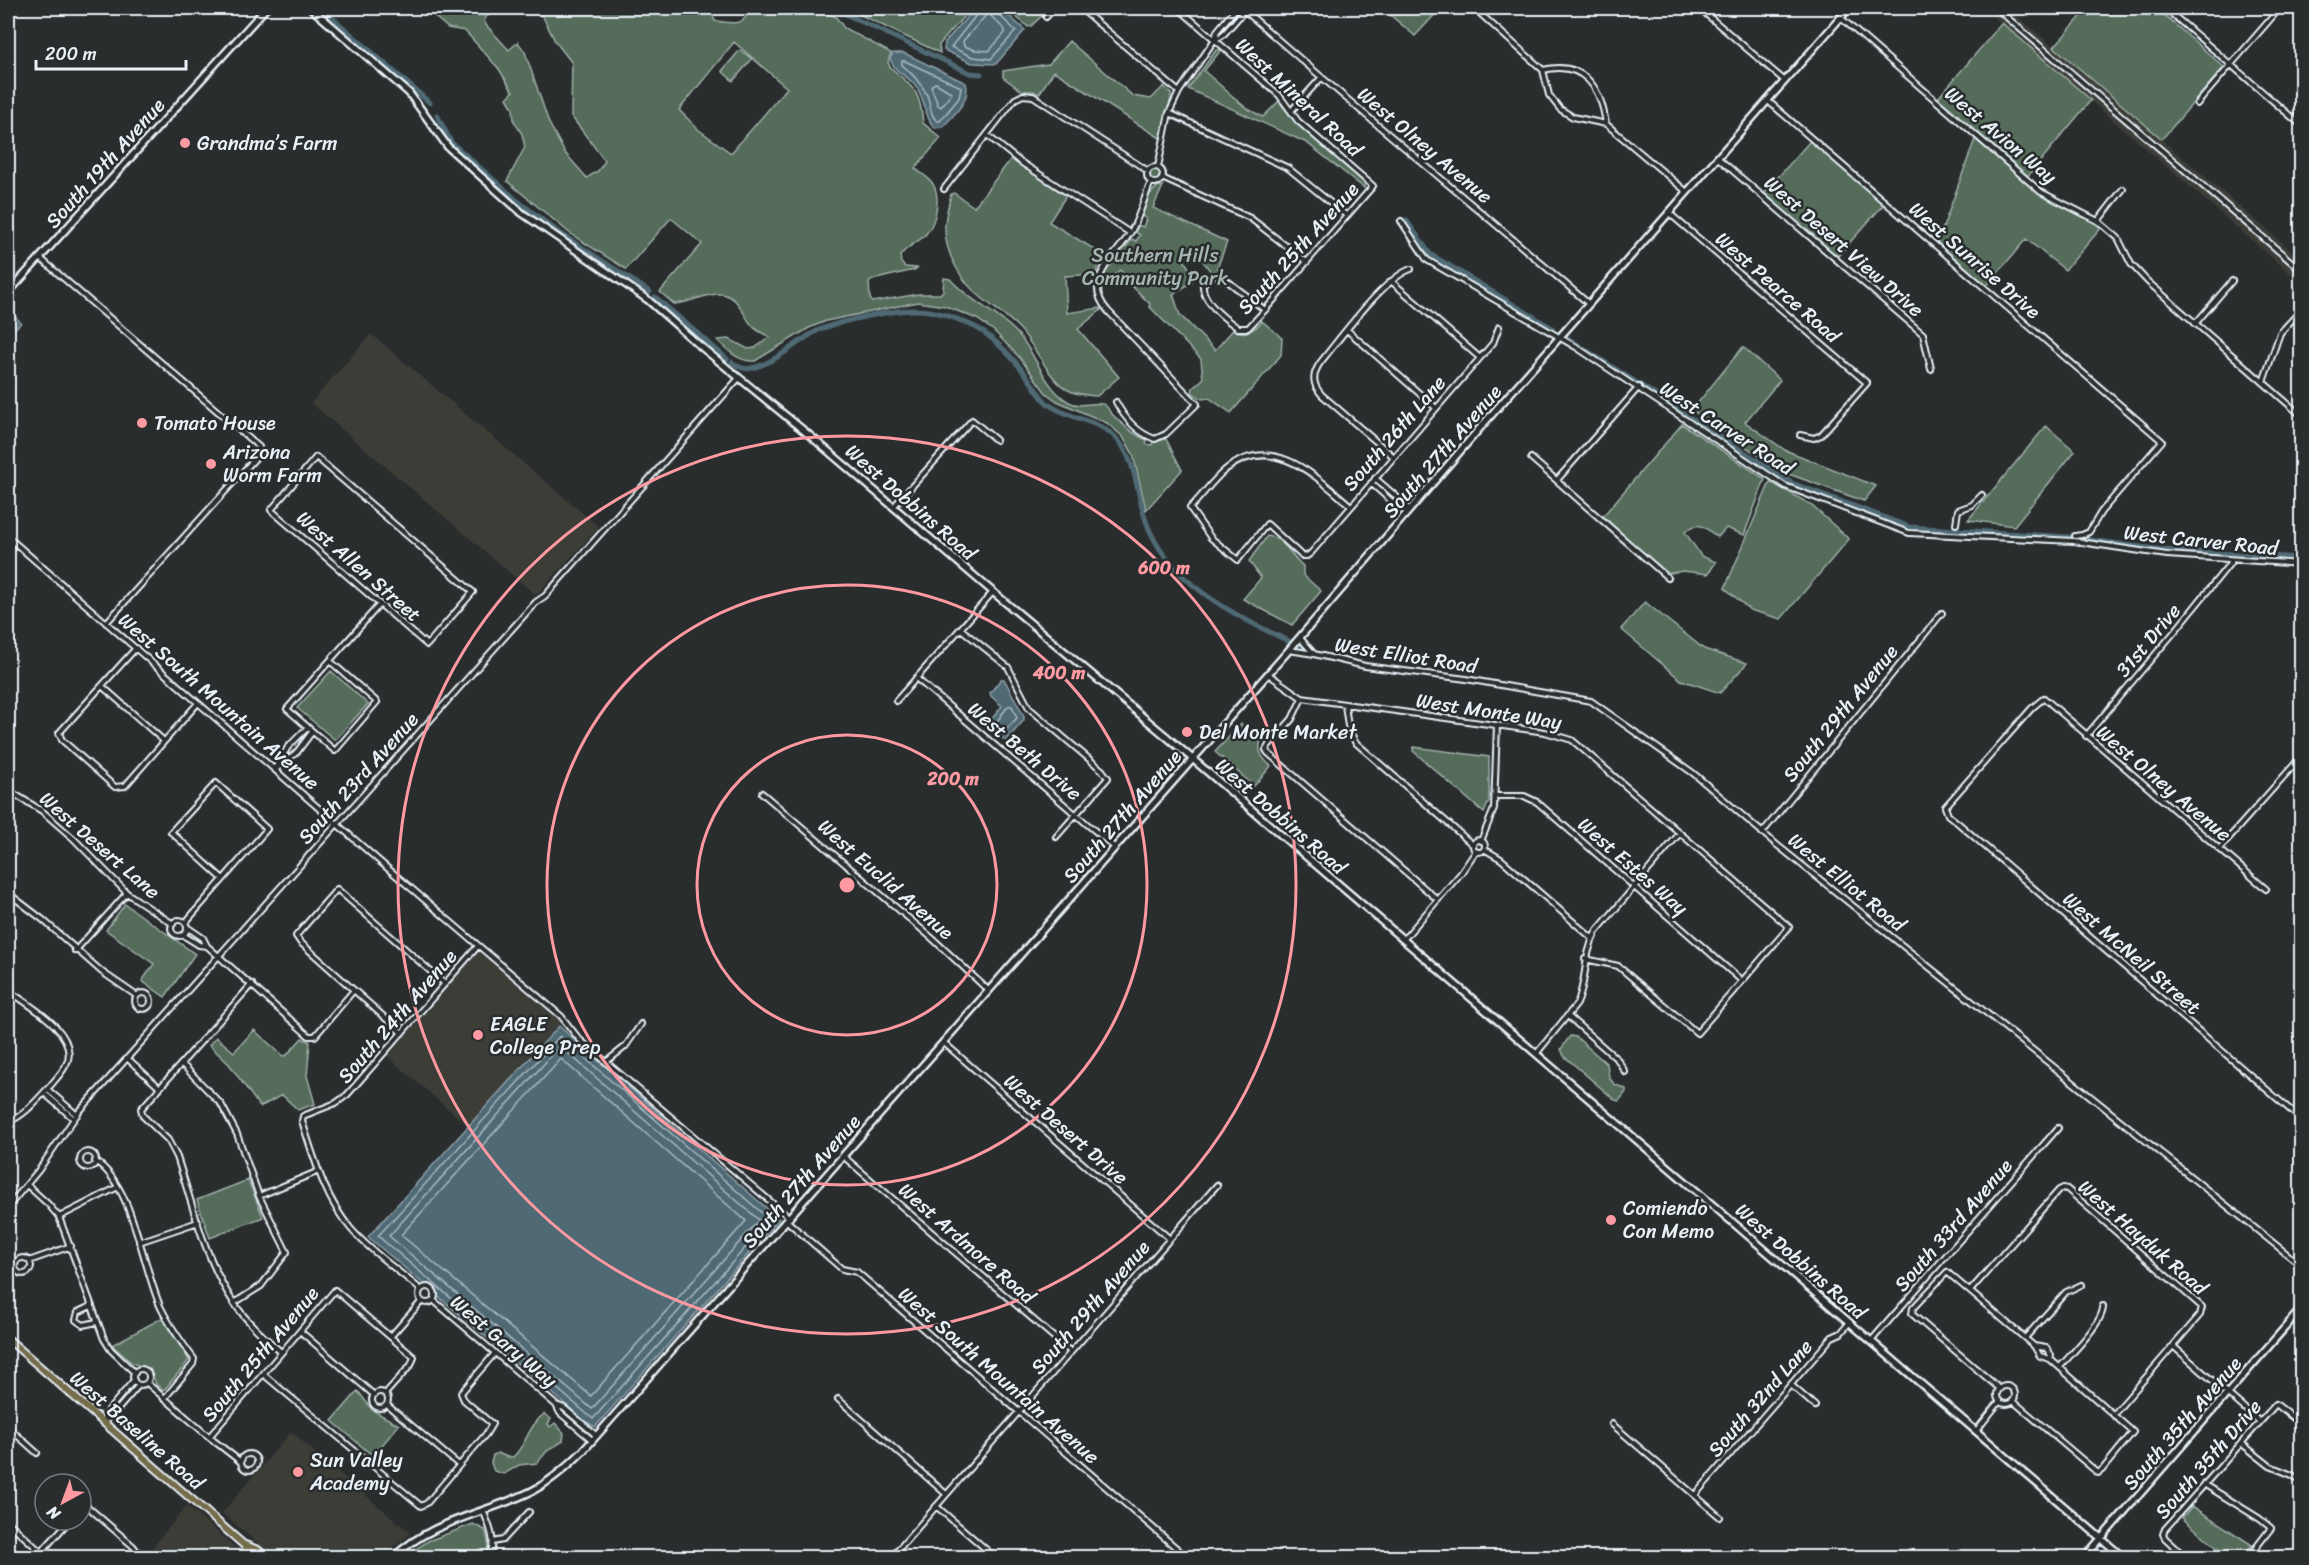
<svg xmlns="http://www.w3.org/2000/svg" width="2309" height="1565" viewBox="0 0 2309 1565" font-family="Sriracha,sans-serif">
<rect width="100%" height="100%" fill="#2a2d2e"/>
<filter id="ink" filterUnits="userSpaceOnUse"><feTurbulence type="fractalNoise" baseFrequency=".0167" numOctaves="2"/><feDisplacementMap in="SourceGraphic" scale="12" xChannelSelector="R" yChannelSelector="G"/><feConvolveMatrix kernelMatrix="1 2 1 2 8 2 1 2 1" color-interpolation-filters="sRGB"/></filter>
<g filter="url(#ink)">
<path fill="#3d3c38" d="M1983,8H2008L2301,259V283Z
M371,334L599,527L536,595L311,403Z
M479,950L562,1021L468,1126L387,1056Z
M291,1432L395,1520L411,1533L381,1557H274L222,1513Z
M187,1506L246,1557H157L149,1551Z"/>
<path fill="#546c5a" stroke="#9eaea9" stroke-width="1.5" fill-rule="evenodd" d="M444,8H527L525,10C506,8 499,6 484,19L486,25L509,50L518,42L525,52L549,123L565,153L587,178L598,171L605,161L571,116L572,63L555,41L543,17L529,8H719L713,16L715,21C726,22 741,27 747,15L745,8H817L836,17L844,28L891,53L888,62L890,67C914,88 920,90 923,123L941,138L915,168C919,173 930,178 933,184C941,198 936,222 926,234C918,243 907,246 900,256L901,263L905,267L917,268L914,270L872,280L869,283L870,298L872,302L919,294H940L943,291L944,278L950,279C969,301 997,312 1017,333C1037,354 1043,387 1069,402C1082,409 1096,400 1105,405C1108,407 1109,411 1111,413C1119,422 1135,436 1147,440L1146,444L1152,445L1153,441L1166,439L1182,470L1146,510L1133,454L1123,437L1107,423L1057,401L1046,393L1020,358L994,331L977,319L945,306L918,302L826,321L809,328L755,361C738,362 729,351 717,340L729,339L748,349L755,348L770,337C762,333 755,330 750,323C742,312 738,296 721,294C705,293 691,303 674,304L660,292L702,244L671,218L626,269L572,235L507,181L525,147L522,134L514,121L513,108L507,98L513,92L499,69L465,31L448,28L435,17ZM734,42L787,88L731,153L699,130L679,110Z
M846,8H971L939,45L940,53Z
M1006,8H1050L1031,26L1028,27Z
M1382,8H1441L1415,36Z
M2097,8H2156L2224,67L2162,139L2054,47L2086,11L2090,15Z
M2002,23L2091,100L2028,176L1938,98Z
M1069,41L1133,96L1151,99L1164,86L1171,94V98L1160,138L1054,71L1039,94L1033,91H1022L1003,77V71L1049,64Z
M740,50L752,59L733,81L722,71Z
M1216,50H1221L1204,71L1246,108L1263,117L1279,101L1296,123L1365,183L1364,188L1307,143L1188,89Z
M1975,139L2039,194L2102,227L2065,270L2026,239L1986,287L1937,244Z
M1810,141L1884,204L1837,257L1764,193Z
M1011,159L1066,196L1049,222L1107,257L1098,267L1096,274L1065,276L1067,313L1100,308L1101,310L1078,329L1119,377L1097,396C1089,395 1078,395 1070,391C1048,381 1036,345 1018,327C1007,316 994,308 982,298C962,283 944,253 945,226C945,216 949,204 951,194L954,193L974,207Z
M1147 175a8 8 0 1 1 16 0a8 8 0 1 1-16 0Z
M1158,186H1163L1153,208L1227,242L1216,271L1211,272L1194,249L1183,258L1192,273V282L1173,294L1180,315L1215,350L1233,330C1245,336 1254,331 1262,321L1282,338L1281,355L1231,413L1209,398L1202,399L1192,393L1193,388L1203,379L1201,359L1149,306L1150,304L1130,284L1131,282L1120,270L1102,287C1101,266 1121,255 1132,239L1136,241L1140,235L1135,232L1138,225L1143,227L1146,219L1142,216L1149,195Z
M1743,347L1780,380L1745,422L1785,450L1876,486L1864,501L1783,472L1692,410Z
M1682,424L1765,479L1744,535L1726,528L1718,537C1704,528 1700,519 1685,532L1701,556L1716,562L1708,574L1683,571L1665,574L1603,516Z
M2046,426L2075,451L2014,526L1968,520Z
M1770,482L1810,504L1849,539L1781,619L1750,610L1725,588Z
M1267,536C1284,538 1291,556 1303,566V575L1321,591L1292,625L1243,599L1261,578L1249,561Z
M1645,602L1704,649L1747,663L1720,693L1681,680L1621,629Z
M331,671L368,704L335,740L297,708Z
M1241,724L1261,741C1257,752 1263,759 1271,766L1254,786L1215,752Z
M1414,747L1489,757V801L1484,813L1413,751Z
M125,904L195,954L165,997L142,981L154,964L106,930Z
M254,1030L283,1056L287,1055L302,1038L310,1042L307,1076L315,1104L298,1110L282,1095L260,1107L229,1064L209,1045L216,1037L234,1052Z
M1570,1036L1576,1037L1607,1064L1609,1077L1614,1084L1626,1089V1092L1619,1101L1615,1100L1564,1056L1561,1049Z
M248,1180L263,1217L210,1238L197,1200Z
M162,1318L189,1360L165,1389L162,1390L156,1384L150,1369L132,1363L112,1345Z
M358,1391L372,1410L399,1425L373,1456L332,1421Z
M544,1414L551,1419L548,1424L550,1427L555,1423L564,1433L563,1441L547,1451L537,1463L519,1465L504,1474L494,1471L491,1463L493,1455L498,1453L507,1457H513C527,1444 528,1426 544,1414Z
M2192,1506L2252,1545L2241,1557H2228L2182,1518Z
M473,1524L485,1530C489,1541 490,1548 483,1557H404L428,1541Z"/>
<path fill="#506a75" stroke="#8da0a9" stroke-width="1.5" d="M975,8H1000L1025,30L996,64L972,63L944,50L945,42Z
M893,53H904L966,83C971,101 953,115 943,127L935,128C923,116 926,98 915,85C907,76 892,70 890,58Z
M13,314L21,323L12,331L8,327V320Z
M1001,679H1004L1024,716V720L1006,741L987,728V725L1002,706L991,696L990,693Z
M559,1026L779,1219L595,1427L585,1421L368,1237Z"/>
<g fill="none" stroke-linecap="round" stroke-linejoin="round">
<path stroke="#abbbc4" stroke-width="1.5" d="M979,8L977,14L951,47L973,57L991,59L1016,31L998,14L997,8
M988,13L1005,30V33L989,51L975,50L964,46L963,41Z
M902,61H905L961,87L959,98L940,121H937C929,114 931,104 927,95C921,82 912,74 902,65Z
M936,83L952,93L941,107L938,105L931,87L933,84Z
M1008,706H1012L1017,718L1003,733L995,724Z
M560,1036L770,1220L593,1419L378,1236Z
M560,1046L759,1220L592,1409L389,1236Z
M561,1059L746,1221L591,1396L401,1235Z"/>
<path stroke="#8da0a9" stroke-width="1.5" d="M2302,279C2291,291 2296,303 2302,316
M2302,341L2298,351L2302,357"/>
<path stroke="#506a75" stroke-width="5" d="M321,8L430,103
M833,8L970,73L981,74
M437,115L451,142L519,202L557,231L650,292
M1406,220L1430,254L1552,328
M655,297L727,359
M1566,337L1792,483L1910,527L2069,537
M732,362C737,367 745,370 752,368C775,363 795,343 815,332C833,322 896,309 917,310C935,310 956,318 973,326C993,336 1012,357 1026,375C1033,384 1039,396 1048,404C1068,419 1098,419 1116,438C1135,457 1137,493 1145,518C1166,585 1242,619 1301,647
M2083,539L2164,550L2302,558"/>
<defs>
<path id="street" d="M1080,8L1179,92
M1178,8L1279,95L1298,121L1373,186L1265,310L1248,328H1238C1225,319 1201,301 1203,284L1212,276H1221L1265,310
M1242,8C1356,109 1474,205 1589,304
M1474,8L1543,70L1549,95L1560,109L1573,117L1606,124L1687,192
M1699,8L1785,81
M1996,8L2302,271
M2165,8L2302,126
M2089,12L2093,8
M1046,17L1054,8
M1841,18L2041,192L2098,221L2118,238L2131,264L2148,282L2302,416
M1216,39L1223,35L1245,10
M1543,70C1584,60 1601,88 1606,124
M1768,101L2162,441L2101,512L2089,532L2082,535L2075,536
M2197,104L2280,8
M1291,111L1321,78
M1169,113L1288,168L1347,216
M987,135L1019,161L1130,233
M1718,158L1923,334L1931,369
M1147 175a8 8 0 1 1 16 0a8 8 0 1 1-16 0Z
M1158,167L1169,113L1179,92L1215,39L1217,31L1236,8
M1162,178L1250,218L1307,262
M944,189L1015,99L1023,95L1033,96L1148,171
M1669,213L1867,383L1821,435L1814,438L1800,435
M1401,221L1427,260L1576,347L1770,476L1785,486L1909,533L2074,541L2167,555L2302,564
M2098,221L2123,189
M40,258L259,447L260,453L106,623
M1391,281L1480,358
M2195,324L2232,281
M1347,330L1436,408
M2263,382L2280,333L2302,309
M1116,402C1125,419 1138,433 1155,439L1166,434L1197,404L1108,311C1080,279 1117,257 1132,230C1140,215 1144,198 1151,182
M316,457L473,592L427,645L271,510Z
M1394,457L1322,395C1312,384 1312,375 1320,363C1340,338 1384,278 1411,269
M1531,458L1668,578
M1375,478L1405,504L1409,511
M1557,480L1639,387
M1371,483L1400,509L1408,511
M894,506L972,420L996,440
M1351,506C1315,476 1273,432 1225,470C1212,481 1202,496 1190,508L1211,538L1238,560L1267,524L1302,556H1307L1311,553L1493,343L1499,327
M1956,524L1958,510L1972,505L1982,495
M8,537L385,866L561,1016L579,1039L790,1218
M961,629L1008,667L1029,708L1102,770L1108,778L1056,837
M1300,638L1314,654L1365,666L1466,679L1591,701L1693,773L1777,845L2302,1266
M136,648L59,733L62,740L115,787L125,786L198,703
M1289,650L1314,654
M330,661L377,702L335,751L287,709L380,604
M1268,674L1302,698L1545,732L1572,740L1789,927L1697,1033L1618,966L1585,959
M916,678L1114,847
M102,686L164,741
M1302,698L1292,719L1269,745L1266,750L1268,753L1438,900
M896,701L993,592
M1345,705L1348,726L1355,742L1473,845
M2086,736L2176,630L2231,562
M276,767L288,747L307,728
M275,770L297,752L312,732
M8,790L42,811L74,839L127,893L173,924
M762,793L933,939L988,990
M1494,796H1524L1537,802L1742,981
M1762,833L1942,613
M1473 846a6 6 0 1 1 12 0a6 6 0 1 1-12 0Z
M1481,841L1494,809L1497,725
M1484,849L1501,859L1592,938
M2219,849L2302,756
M2266,889L2044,698L2032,708L1945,807L1948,815L1958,823L2302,1120
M8,893L42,919L102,972L137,996
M171 928a8 8 0 1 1 16 0a8 8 0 1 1-16 0Z
M185,923L267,829L216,783L171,832L223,879
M187,927L203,938L207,946L309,1036H315L354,990
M183,935L199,945L207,946
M1403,940L1461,873L1476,851
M75,951L127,893
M252,984L141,1109L143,1116L168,1140L177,1157C193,1206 205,1260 234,1303C247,1322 264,1337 281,1352
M8,990C28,1005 75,1030 68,1060C65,1070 56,1079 50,1086C37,1100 25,1115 8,1122
M135 1001a8 8 0 1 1 16 0a8 8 0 1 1-16 0Z
M1569,1017L1618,1060L1625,1072
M402,1033L300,942L296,936L301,930L337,889L445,984
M943,1042L1170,1239
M1536,1054L1577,1004C1587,981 1583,956 1596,932L1680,833
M127,1058L160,1088
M606,1062L625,1047L641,1024
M182,1064L221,1104L237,1134L259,1196L287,1252L261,1286L234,1303
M47,1089L77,1115
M44,1093L74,1119
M80 1160a8 8 0 1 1 16 0a8 8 0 1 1-16 0Z
M843,1156L1071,1352
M95,1161C133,1184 143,1269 161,1308C170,1326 182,1343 194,1359L193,1364L164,1399
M27,1185L48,1204L59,1217L104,1339L111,1350L135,1373
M259,1196L319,1171
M8,1207L38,1171L78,1113L536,602L545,596L739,378
M59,1217L118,1187
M787,1221L842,1269L857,1272L1188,1558
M139,1242L198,1222
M15 1266a8 8 0 1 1 16 0a8 8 0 1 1-16 0Z
M29,1261L71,1246
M419 1295a8 8 0 1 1 16 0a8 8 0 1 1-16 0Z
M421,1290C398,1270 371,1252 351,1229C325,1199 314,1158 302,1121L303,1116L336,1103L347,1095L478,946
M1970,1291L2059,1190L2063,1188L2067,1189L2202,1307L2200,1315L2114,1414
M433,1300L556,1405L564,1408L597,1436
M91,1306L78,1312L76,1320L83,1325L97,1322
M300,1331L374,1395
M391,1336L421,1302
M2025,1338L2066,1292L2081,1285
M1871,1341L2058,1128
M2034,1346L2046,1348L2051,1355L2050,1359
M2173,1346L2260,1422
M2060,1367C2071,1354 2104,1322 2103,1306
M133 1377a8 8 0 1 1 16 0a8 8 0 1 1-16 0Z
M263,1374L421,1506L427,1503L486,1434L492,1424L464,1400L461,1393L495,1353
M147,1383L209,1437L241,1462
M1791,1385L1815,1406
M1997 1395a9 9 0 1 1 18 0a9 9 0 1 1-18 0Z
M2000,1389L1912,1314L1913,1308L1947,1272L2034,1346L2040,1356L2050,1359L2133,1432L2102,1470L2098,1473L2013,1401
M372 1400a8 8 0 1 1 16 0a8 8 0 1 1-16 0Z
M838,1399L946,1494
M387,1405L459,1465
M556,1405L560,1413L592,1440
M103,1421L107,1412L134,1380
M103,1422L112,1416L139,1385
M1612,1424L1720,1517
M8,1427L37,1453
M1976,1431L2000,1401
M209,1437L335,1290L414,1357L411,1365L385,1394
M2241,1443L2270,1466L2292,1475L2302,1481
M241 1462a8 8 0 1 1 16 0a8 8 0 1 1-16 0Z
M2204,1484L2260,1519L2271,1528L2248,1558
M1695,1495L1832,1337L1841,1333L1849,1323
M936,1506L996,1558
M81,1507L84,1505L88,1507L133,1546L136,1550L131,1558
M483,1510C489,1526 498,1542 488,1558
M8,1522L41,1552
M493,1542L503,1540L529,1512
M36,1558L70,1520
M891,1558L1217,1185
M2187,1558L2165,1538L2163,1534L2165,1529L2276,1404L2302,1425"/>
<path id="secondary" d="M311,8L409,93L448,147L522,213L648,300L699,345L814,439L993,592L1167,737L2124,1558
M8,293L266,8
M393,1558C431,1520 486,1514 532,1491C551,1481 568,1466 583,1451L1289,650L1486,421L1849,8
M2084,1558L2302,1308"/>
<path id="primary" d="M8,1339L244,1545L253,1558
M245,1545L258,1550L267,1558"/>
</defs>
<use href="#street" stroke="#e8f1f8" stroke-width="8"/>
<use href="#secondary" stroke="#e8f1f8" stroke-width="10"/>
<use href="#primary" stroke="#e8f1f8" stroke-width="10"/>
<use href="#street" stroke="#2a2d2e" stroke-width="4"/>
<use href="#secondary" stroke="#2a2d2e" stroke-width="5"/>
<use href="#primary" stroke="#746c4b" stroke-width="6"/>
</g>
</g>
<g fill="none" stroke="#ff9aa2" stroke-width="3">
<circle cx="847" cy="885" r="150"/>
<circle cx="847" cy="885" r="300"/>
<circle cx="847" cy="885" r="449"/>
</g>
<g fill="#ff9aa2" stroke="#2a2d2e" stroke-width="2">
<circle cx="185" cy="143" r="6"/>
<circle cx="142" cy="423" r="6"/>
<circle cx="211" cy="464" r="6"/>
<circle cx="1187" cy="732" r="6"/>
<circle cx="478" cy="1035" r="6"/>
<circle cx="1611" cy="1220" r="6"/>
<circle cx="298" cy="1472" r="6"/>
</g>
<g text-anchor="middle" stroke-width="5" stroke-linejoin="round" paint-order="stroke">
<g font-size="20" fill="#e8f1f8" stroke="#2a2d2e">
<text transform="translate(1299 97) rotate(43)" y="7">West Mineral Road</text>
<text transform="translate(2001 135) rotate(40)" y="7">West Avion Way</text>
<text transform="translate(1425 145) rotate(40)" y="7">West Olney Avenue</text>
<text transform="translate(105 163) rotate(-48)" y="7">South 19th Avenue</text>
<text transform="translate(1844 246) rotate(41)" y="7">West Desert View Drive</text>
<text transform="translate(1298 248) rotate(-48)" y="7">South 25th Avenue</text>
<text transform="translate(1975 260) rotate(41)" y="7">West Sunrise Drive</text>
<text transform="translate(1778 287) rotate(41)" y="7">West Pearce Road</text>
<text transform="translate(1727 428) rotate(33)" y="7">West Carver Road</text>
<text transform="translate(1394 433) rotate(-49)" y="7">South 26th Lane</text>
<text transform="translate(1442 451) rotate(-49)" y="7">South 27th Avenue</text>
<text transform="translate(911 502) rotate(41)" y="7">West Dobbins Road</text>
<text transform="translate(2201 540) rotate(6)" y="7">West Carver Road</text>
<text transform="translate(359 566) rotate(41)" y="7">West Allen Street</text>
<text transform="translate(2148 640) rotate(-50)" y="7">31st Drive</text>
<text transform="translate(1406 655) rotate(9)" y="7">West Elliot Road</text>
<text transform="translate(219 701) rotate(41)" y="7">West South Mountain Avenue</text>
<text transform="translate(1489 711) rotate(9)" y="7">West Monte Way</text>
<text transform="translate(1840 713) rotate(-51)" y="7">South 29th Avenue</text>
<text transform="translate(1025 751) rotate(40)" y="7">West Beth Drive</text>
<text transform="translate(358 778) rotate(-48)" y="7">South 23rd Avenue</text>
<text transform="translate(2164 783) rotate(40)" y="7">West Olney Avenue</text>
<text transform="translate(1122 816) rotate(-49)" y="7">South 27th Avenue</text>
<text transform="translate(1281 816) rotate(41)" y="7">West Dobbins Road</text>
<text transform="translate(100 845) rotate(41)" y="7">West Desert Lane</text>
<text transform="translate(1633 866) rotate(41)" y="7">West Estes Way</text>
<text transform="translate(886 879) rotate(41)" y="7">West Euclid Avenue</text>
<text transform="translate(1847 882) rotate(39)" y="7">West Elliot Road</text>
<text transform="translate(2132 953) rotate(41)" y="7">West McNeil Street</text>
<text transform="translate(397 1016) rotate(-49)" y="7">South 24th Avenue</text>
<text transform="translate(1066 1129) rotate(41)" y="7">West Desert Drive</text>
<text transform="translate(801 1181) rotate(-49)" y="7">South 27th Avenue</text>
<text transform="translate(1953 1225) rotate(-49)" y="7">South 33rd Avenue</text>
<text transform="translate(2143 1237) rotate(41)" y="7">West Hayduk Road</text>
<text transform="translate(967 1243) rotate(41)" y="7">West Ardmore Road</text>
<text transform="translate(1801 1261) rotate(41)" y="7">West Dobbins Road</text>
<text transform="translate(1090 1307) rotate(-49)" y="7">South 29th Avenue</text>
<text transform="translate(504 1341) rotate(40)" y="7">West Gary Way</text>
<text transform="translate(260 1354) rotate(-50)" y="7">South 25th Avenue</text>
<text transform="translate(999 1375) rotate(41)" y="7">West South Mountain Avenue</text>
<text transform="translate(1760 1398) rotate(-49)" y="7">South 32nd Lane</text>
<text transform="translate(2182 1423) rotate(-49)" y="7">South 35th Avenue</text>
<text transform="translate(137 1430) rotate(41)" y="7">West Baseline Road</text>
<text transform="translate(2208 1459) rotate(-49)" y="7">South 35th Drive</text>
</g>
<g font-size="20" fill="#e8f1f8" stroke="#2a2d2e" text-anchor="start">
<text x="197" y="150">Grandma’s Farm</text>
<text x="154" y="430">Tomato House</text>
<text x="223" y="459">Arizona<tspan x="223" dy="23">Worm Farm</tspan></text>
<text x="1199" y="739">Del Monte Market</text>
<text x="490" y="1031">EAGLE<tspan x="490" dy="23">College Prep</tspan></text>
<text x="1623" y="1215">Comiendo<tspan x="1623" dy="23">Con Memo</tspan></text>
<text x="310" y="1467">Sun Valley<tspan x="310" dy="23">Academy</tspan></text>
</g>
<g font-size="20" fill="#a5b5b1" stroke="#2a2d2e">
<text x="1155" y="262">Southern Hills<tspan x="1155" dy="23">Community Park</tspan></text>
</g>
</g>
<circle cx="847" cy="885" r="9" fill="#ff9aa2" stroke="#2a2d2e" stroke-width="3"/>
<g font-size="18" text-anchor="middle" font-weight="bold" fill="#ff9aa2" stroke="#2a2d2e" stroke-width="5" stroke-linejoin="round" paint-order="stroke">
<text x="1164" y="574">600 m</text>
<text x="1059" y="679">400 m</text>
<text x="953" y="785">200 m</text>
</g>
<rect width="2309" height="1565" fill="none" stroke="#2a2d2e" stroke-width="30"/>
<rect x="15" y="15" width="2279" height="1535" fill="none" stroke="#e8f1f8" stroke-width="2" filter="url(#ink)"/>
<g transform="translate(63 1502) rotate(221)"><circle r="28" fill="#2a2d2e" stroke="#767b7f" stroke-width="1.5"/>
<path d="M0-4.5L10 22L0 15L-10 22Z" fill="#ff9aa2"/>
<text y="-9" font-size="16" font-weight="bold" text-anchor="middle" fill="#e8f1f8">N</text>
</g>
<path d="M36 60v9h150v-9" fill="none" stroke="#e8f1f8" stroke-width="3"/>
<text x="45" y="60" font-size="18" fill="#e8f1f8" stroke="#2a2d2e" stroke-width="4.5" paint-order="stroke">200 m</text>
</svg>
